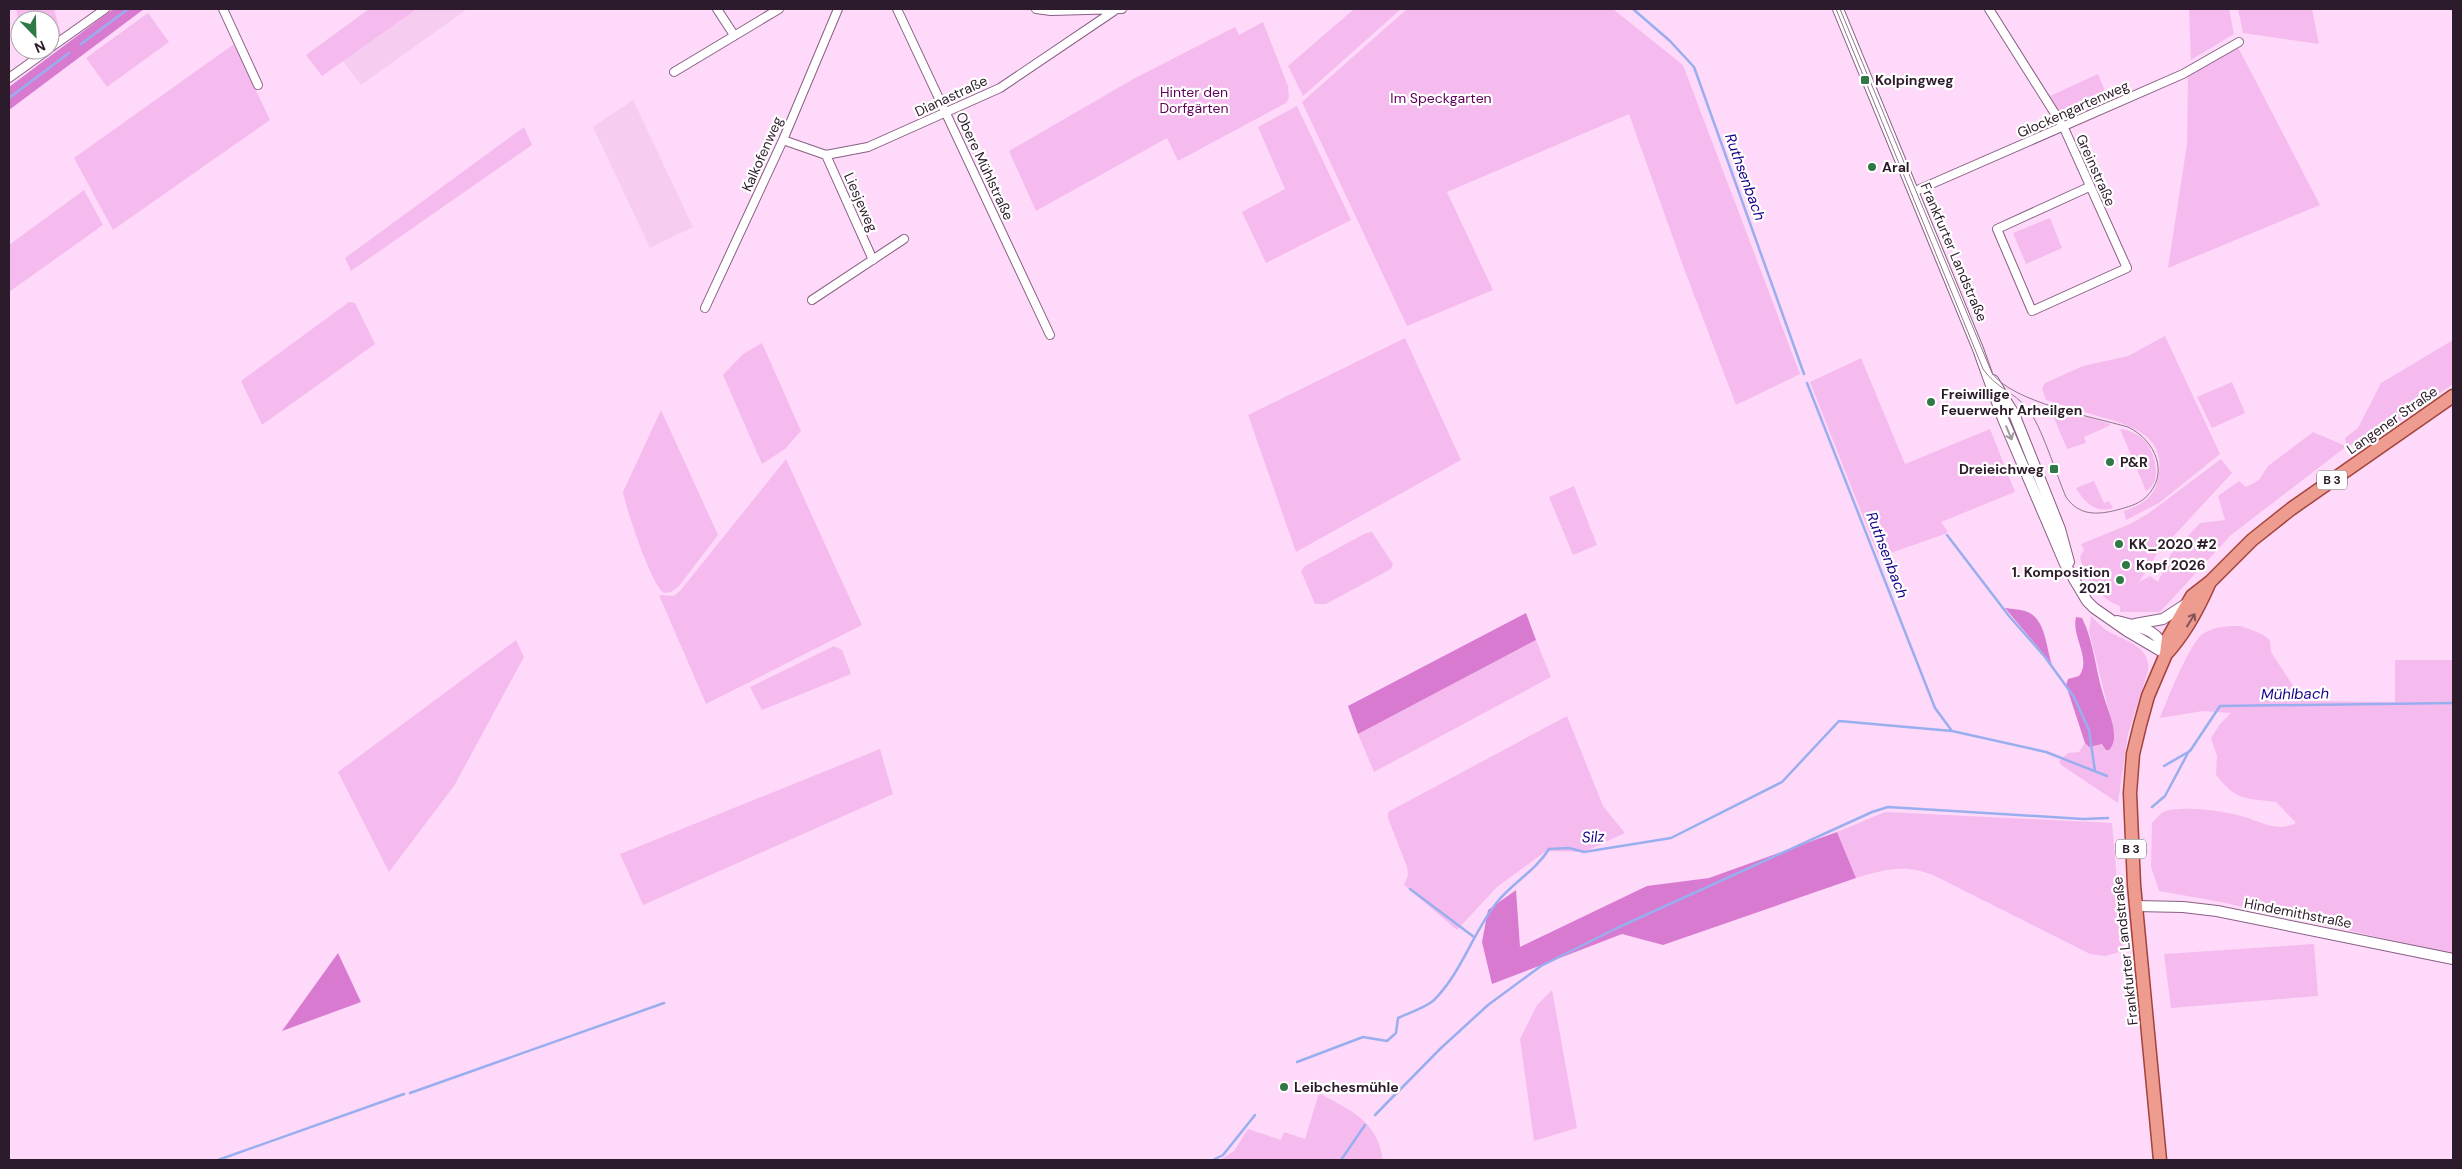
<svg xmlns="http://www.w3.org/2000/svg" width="2462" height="1169" viewBox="0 0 2462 1169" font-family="'DM Sans',sans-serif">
<rect width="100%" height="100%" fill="#fed9f9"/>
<path fill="#f6ccf1" d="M417,9H467L361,85L343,61Z
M633,100L693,227L650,248L593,127Z"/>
<path fill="#f6bbee" d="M16,9H54L61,35L50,44V20H20V29Z
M369,9H417L322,76L306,55Z
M1354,9H1401L1303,96L1288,66Z
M1407,9H1613L1683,65L1800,374L1736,405L1683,266L1629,114L1447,192L1493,290L1407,326L1302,102Z
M2189,9H2229L2234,34L2191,60Z
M2238,9H2312L2319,44L2243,33Z
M148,13L169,42L107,87L86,58Z
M1263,22L1288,86L1289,98L1286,103L1178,161L1167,138L1036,211L1009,151L1135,78L1235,27L1239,35Z
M234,44L270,120L113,230L74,158Z
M2238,47L2320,205L2168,268L2187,144L2188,75Z
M2098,74L2108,98L2065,114L2059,112L2050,96Z
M1297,106L1351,220L1266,263L1242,212L1285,189L1258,127Z
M524,127L532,145L351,271L345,258Z
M84,190L103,225L9,292V245Z
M2050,218L2062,248L2026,264L2013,233Z
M349,302L355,303L375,344L262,425L241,381Z
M2165,336L2220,454L2159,503L2126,520L2124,511C2140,506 2155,497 2158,479C2168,433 2128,425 2094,415C2078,410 2062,405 2046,400L2042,389L2045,383L2083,366L2128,356Z
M1405,338L1461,460L1296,552L1248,415Z
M2453,340V384L2378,436L2347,446L2231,535L2160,612H2120V606C2099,599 2085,578 2080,557L2084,550L2081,544L2130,524L2149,513L2221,459L2232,473L2157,554L2139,582L2150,576L2158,582L2171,554L2200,523L2225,520L2218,496L2239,481L2246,487L2259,480L2268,466L2313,432L2346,446L2345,438L2358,428L2381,383Z
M762,343L801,431L785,449L762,464L723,375L743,354Z
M1861,358L1905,464L1990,429L2015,492L1941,522L1948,532L1945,534L1879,557L1810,382Z
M2232,382L2245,413L2212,428L2197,397Z
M2049,406L2107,423L2111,425L2084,437L2086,443L2067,449Z
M661,410L718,535L679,586L671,592L664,593C652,587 626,509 623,492Z
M2120,429C2129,430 2138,434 2145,441C2155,452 2163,483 2146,491Z
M786,459L862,625L706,704L659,595L674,596L680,591Z
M2094,481L2104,503L2109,501L2113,508C2095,514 2084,502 2076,488Z
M1574,486L1597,545L1573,555L1549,497Z
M1372,532L1393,564L1391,569L1326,604H1315L1301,571L1305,566L1366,533Z
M2091,616C2096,621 2101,626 2106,630C2122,640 2152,646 2148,671L2128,734L2118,803L2061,765L2059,761L2068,753L2079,752L2085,743L2089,747L2102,744L2112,747L2113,728L2089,631Z
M2241,626L2262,634L2270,640L2271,652L2303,701L2395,702V660H2453V954L2221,902L2159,891L2151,867L2152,823C2155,820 2160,814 2163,812C2179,805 2224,811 2241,816C2261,821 2275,833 2296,823L2276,802C2244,798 2237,801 2216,775L2217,756L2211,738L2220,724L2231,713L2203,711L2160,718C2167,701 2190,641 2204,633C2216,626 2228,626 2241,626Z
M516,640L524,657L454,786L389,872L338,772Z
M1536,640L1551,677L1374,772L1358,734Z
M834,646L842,650L851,674L762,710L750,687Z
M1567,716L1603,806L1625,833L1584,852L1546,851L1497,887L1457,930L1404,885L1408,875L1407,867L1388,818V812Z
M880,749L893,794L643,905L620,854Z
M1885,812L2112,823L2123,951L2105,956L2090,954L1933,875C1903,864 1886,869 1856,878L1837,832Z
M2314,944L2318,996L2171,1008L2164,954Z
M1552,990L1577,1128L1534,1141L1520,1039L1537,1005Z
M1319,1093C1351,1111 1377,1120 1383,1160H1220L1234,1151L1248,1129L1281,1140L1284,1132L1305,1139Z"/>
<path fill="#d97ad1" d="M113,9H144L9,110V87Z
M2005,608C2011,609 2018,609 2025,611C2046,617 2046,648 2052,664Z
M1526,613L1536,640L1358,734L1348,706Z
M2076,617L2082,618C2094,642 2095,668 2103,694C2107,708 2115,724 2114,739C2113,744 2112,747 2109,750H2106L2102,744L2089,747L2085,743L2066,685L2068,679L2079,676C2092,659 2071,636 2076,617Z
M1837,832L1856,878L1663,945L1622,934L1492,984L1482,942L1488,910L1516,890L1520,947L1647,886L1709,878Z
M338,953L361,1002L282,1031Z"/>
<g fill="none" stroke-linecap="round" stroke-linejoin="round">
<path stroke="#99aeef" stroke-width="2.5" d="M1633,9L1670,41L1694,67L1804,374
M81,44L128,9
M9,98L69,53
M1807,383L1935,708L1952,731
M1947,535L2009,616L2045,657L2074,697L2089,730L2095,771
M2164,766L2190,751L2220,706L2453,703
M2152,807L2165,796L2189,751
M1410,889L1474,937
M1297,1062L1363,1037L1387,1041L1396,1033L1398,1018C1409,1013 1424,1008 1433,1001C1462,973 1473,931 1498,901C1514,882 1536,870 1549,849L1569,848L1584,852L1671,838L1782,782L1839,721L1952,731L2046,752L2107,776
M410,1093L664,1003
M1375,1115L1441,1048L1488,1005L1541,966L1617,928L1872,812L1888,807L2083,819L2108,818
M218,1160L404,1094
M1213,1160L1223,1155L1255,1115
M1341,1160L1365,1125"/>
<defs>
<path id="minor" d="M223,9L258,85
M717,9L734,35
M897,9L1050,335
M1036,9L1051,11L1122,9
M1989,9L2064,128L2127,268L2032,311L1997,229L2089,187
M50,48L105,9
M674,72L779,9
M9,78L48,50
M783,140L826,155L868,147L1000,88L1114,11
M826,155L873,260
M1913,192L2183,74L2239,42
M812,300L904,239
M705,308L783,140L838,9"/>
<path id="tertiary" d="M1838,9L1978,349L2003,419L2065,564L2087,601L2094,608L2127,631L2166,654
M1993,380L2014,414L2060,529L2069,562
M2117,621C2138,627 2160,628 2165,653
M2135,624L2163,619L2186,604
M2136,906L2183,907L2217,911L2453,959"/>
<path id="primary" d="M2166,654C2185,634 2198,609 2209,584
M2160,1160L2134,885L2130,793L2133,754L2140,725L2148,696L2166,654L2168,638L2192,596L2210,582L2252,540L2291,509L2453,396"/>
</defs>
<use href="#minor" stroke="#885f84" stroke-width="10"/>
<use href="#tertiary" stroke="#885f84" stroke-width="12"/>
<use href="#primary" stroke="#a3433c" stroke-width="15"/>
<use href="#minor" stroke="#fff" stroke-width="8"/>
<use href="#tertiary" stroke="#fff" stroke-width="10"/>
<use href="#primary" stroke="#ee9b90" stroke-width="12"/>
<path stroke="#91768d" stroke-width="1" d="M1836,9L1983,369C1996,388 2014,392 2027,408C2041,424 2056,474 2066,497C2079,516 2097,515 2117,510C2127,507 2137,505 2145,498C2171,474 2155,440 2128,427C2093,417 2012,402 1992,373L1840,9"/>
</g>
<defs><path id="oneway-shaft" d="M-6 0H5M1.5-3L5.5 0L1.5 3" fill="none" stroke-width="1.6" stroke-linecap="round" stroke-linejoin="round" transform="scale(1.25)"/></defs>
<use stroke="#a0989f" href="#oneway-shaft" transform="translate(2009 433) rotate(67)"/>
<use stroke="#835558" href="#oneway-shaft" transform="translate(2191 620) rotate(-58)"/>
<g fill="#307946" stroke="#fff" stroke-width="2">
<rect x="1860" y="75" width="10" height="10" rx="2.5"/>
<circle cx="1872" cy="167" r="5"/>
<circle cx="1931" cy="402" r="5"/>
<circle cx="2110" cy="462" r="5"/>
<rect x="2049" y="464" width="10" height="10" rx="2.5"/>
<circle cx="2119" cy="544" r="5"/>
<circle cx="2126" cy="565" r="5"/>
<circle cx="2120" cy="580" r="5"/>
<circle cx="1284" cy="1087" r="5"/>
</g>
<g text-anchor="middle" stroke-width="4.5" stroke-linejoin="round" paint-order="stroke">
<g fill="#fff" stroke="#6b5f6a" stroke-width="1">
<rect x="2317" y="470.5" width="30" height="19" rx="4"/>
<rect x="2116" y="839.5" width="30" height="19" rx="4"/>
</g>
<g font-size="12" font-weight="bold" fill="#2c1b2a">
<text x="2332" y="484">B 3</text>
<text x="2131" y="853">B 3</text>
</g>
<g font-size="14" font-weight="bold" fill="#2c1b2a" stroke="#fff" text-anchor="start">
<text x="1875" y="85">Kolpingweg</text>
<text x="1882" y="172">Aral</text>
<text x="1941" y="399">Freiwillige<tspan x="1941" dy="16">Feuerwehr Arheilgen</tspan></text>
<text x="2120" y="467">P&amp;R</text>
<text x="2044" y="474" text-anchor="end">Dreieichweg</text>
<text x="2129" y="549">KK_2020 #2</text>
<text x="2136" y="570">Kopf 2026</text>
<text x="2110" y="577" text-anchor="end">1. Komposition<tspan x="2110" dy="16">2021</tspan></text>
<text x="1294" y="1092">Leibchesmühle</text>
</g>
<g font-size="14" fill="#5f015b" stroke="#fff">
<text x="1194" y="97">Hinter den<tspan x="1194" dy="16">Dorfgärten</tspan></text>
<text x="1441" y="103">Im Speckgarten</text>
</g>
<g font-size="14" fill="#2c1b2a" stroke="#fff">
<text transform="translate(951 96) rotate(-25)" y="5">Dianastraße</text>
<text transform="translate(2073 109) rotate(-24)" y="5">Glockengartenweg</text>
<text transform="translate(762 154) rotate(-66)" y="5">Kalkofenweg</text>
<text transform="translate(985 166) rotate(65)" y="5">Obere Mühlstraße</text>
<text transform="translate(2096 170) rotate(66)" y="5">Greinstraße</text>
<text transform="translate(861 202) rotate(66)" y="5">Liesjeweg</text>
<text transform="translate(1954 252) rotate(67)" y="5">Frankfurter Landstraße</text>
<text transform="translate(2392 420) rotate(-35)" y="5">Langener Straße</text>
<text transform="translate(2298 913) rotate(11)" y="5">Hindemithstraße</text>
<text transform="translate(2125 951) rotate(-96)" y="5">Frankfurter Landstraße</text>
</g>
<g font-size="15" font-style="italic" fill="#17048a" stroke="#fff">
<text transform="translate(1745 177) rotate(70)" y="5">Ruthsenbach</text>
<text transform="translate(1887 555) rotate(69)" y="5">Ruthsenbach</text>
<text transform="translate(2295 694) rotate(-1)" y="5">Mühlbach</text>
<text transform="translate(1593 837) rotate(-3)" y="5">Silz</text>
</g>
</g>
<rect width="2462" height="1169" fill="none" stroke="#2c1b2a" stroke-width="20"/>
<g transform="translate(35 35) rotate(157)"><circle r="24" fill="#ffffff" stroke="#aba4aa"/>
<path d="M0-4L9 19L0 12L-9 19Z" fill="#307946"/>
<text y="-8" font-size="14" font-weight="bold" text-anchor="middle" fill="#2c1b2a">N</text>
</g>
</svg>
